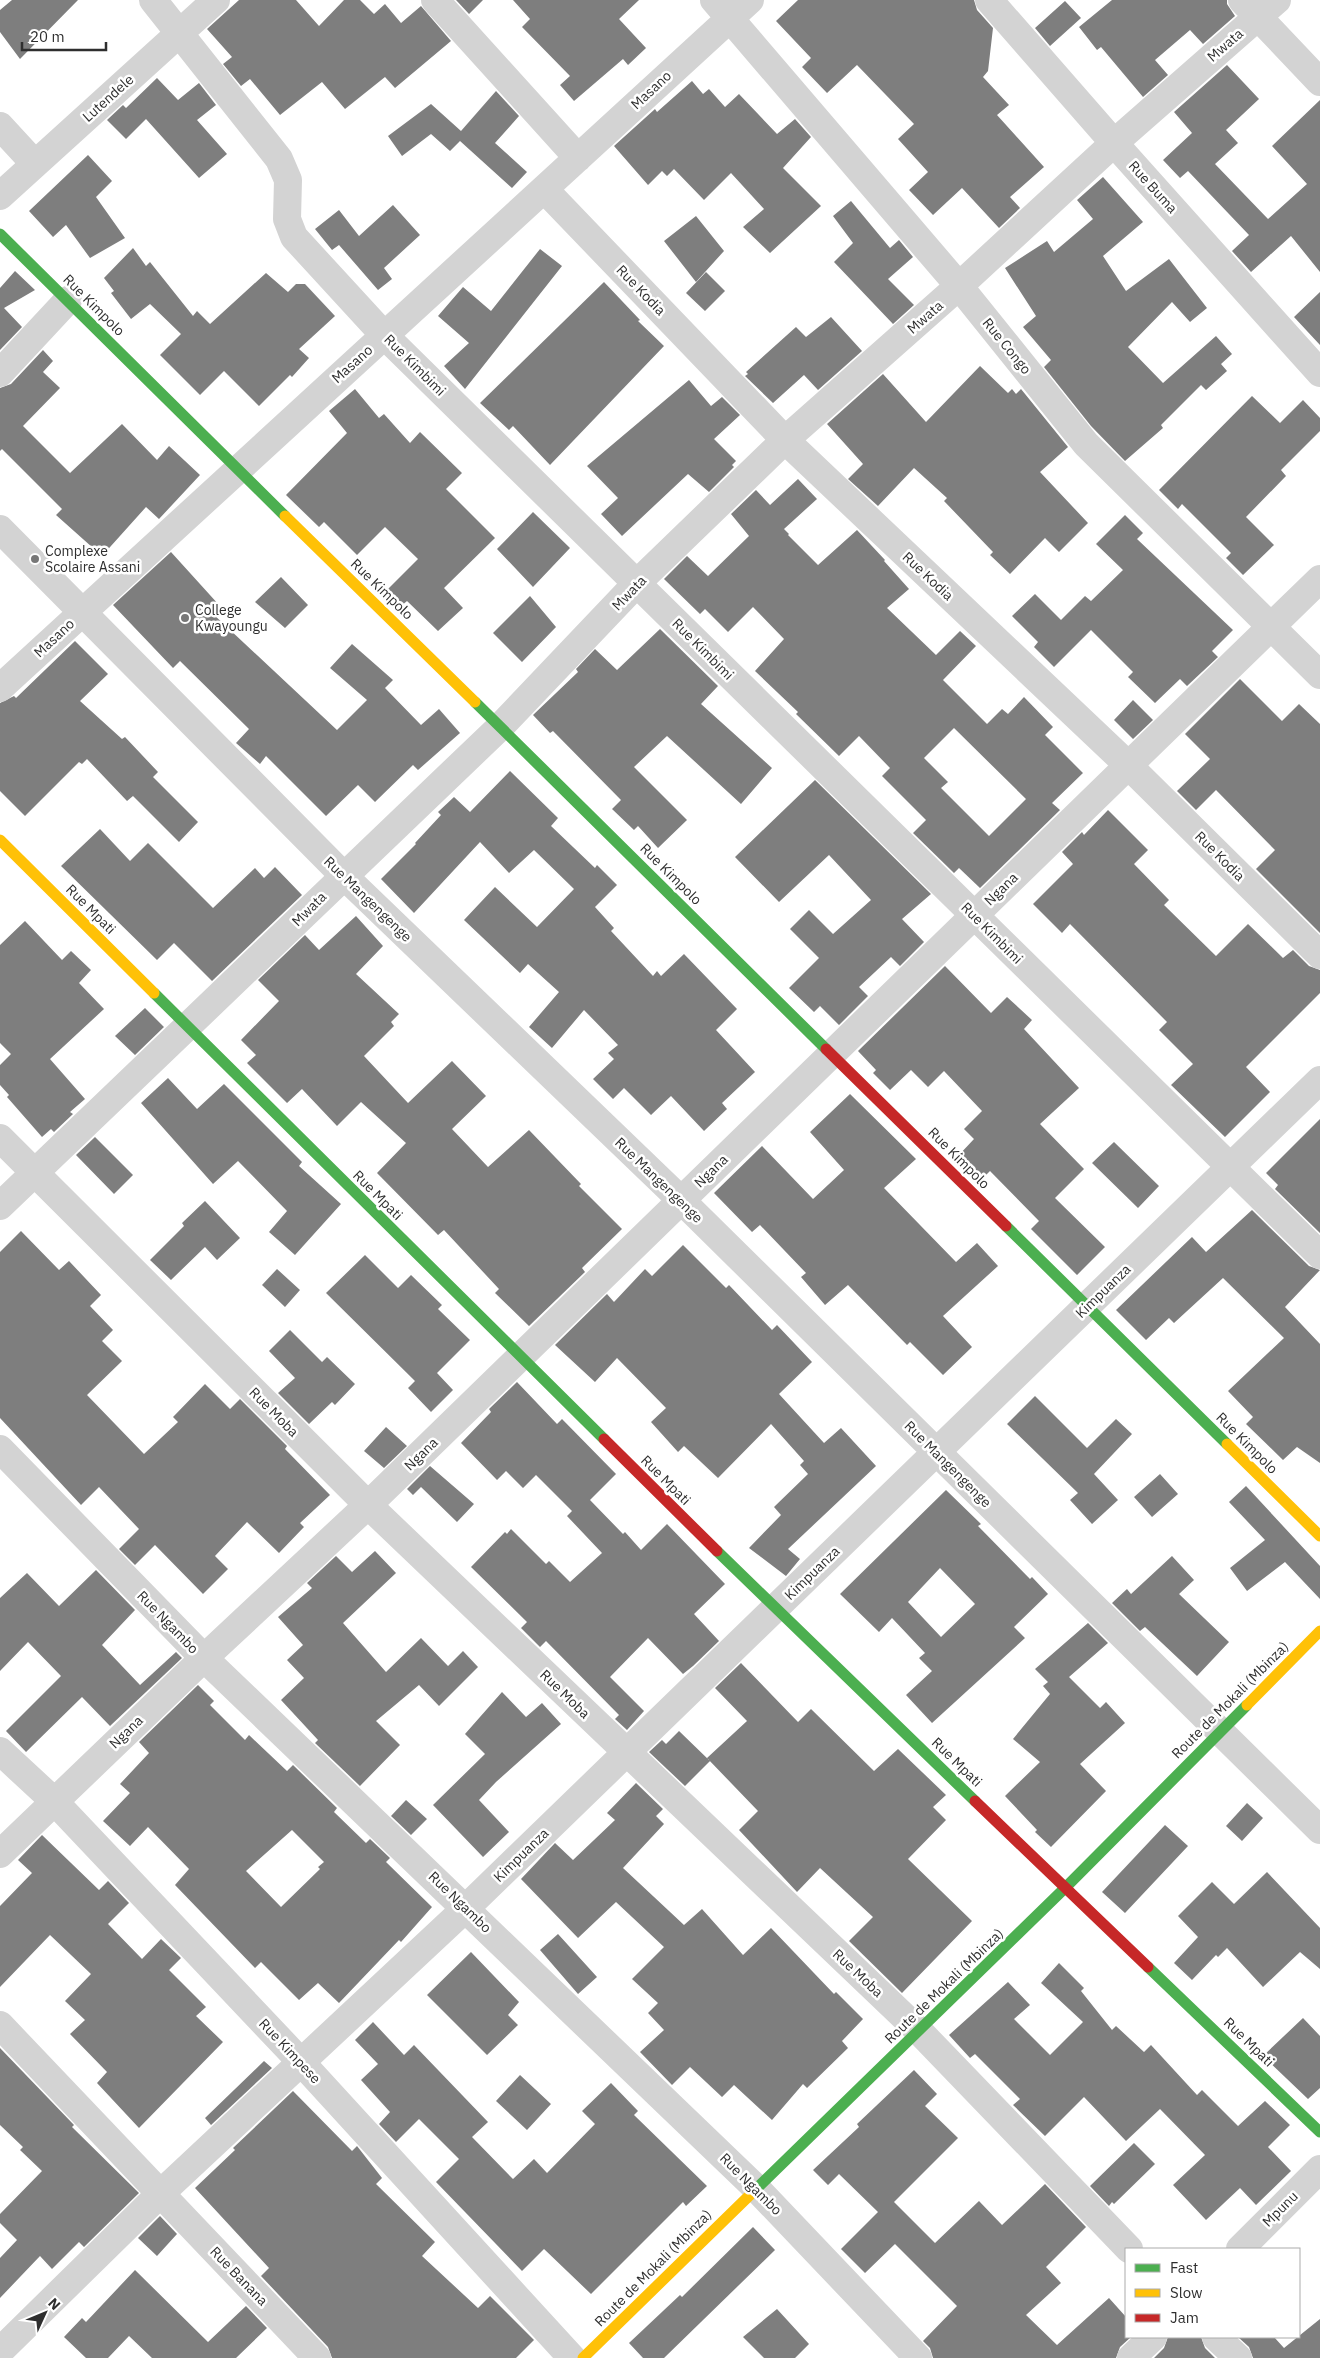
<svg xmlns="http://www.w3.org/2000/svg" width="1320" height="2358" viewBox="0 0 1320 2358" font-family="'IBM Plex Sans',sans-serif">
<rect width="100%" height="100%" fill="#fff"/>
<path fill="#7e7e7e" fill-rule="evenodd" d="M12,0H78L20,59L0,32V10Z
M239,0H296L319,26L344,0H360L374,14L385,4L401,23L421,6L451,41L395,88L385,77L345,109L322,82L280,115L250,79L241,86L223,64L232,57L207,29Z
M456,0H483L469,14Z
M513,0H639L619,19L646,48L628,65L623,59L574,101L560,85L570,76L522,27L530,19Z
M798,0H974L977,10L993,28L988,71L983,77L1009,105L997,115L1044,167L1010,197L1020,208L999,228L962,188L933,215L909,190L928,172L898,139L914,124L857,65L827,93L802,67L811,58L776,21Z
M1112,0H1227V4L1235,16L1203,44L1190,30L1155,60L1168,75L1143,97L1101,47L1097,50L1079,27Z
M1065,1L1081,18L1050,46L1035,28Z
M1227,65L1259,99L1226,130L1238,143L1215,164L1268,219L1307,184L1272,146L1320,100V272L1291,236L1251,272L1232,251L1249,235L1188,171L1180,178L1163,160L1192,133L1174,112Z
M157,78L178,100L199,83L216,105L197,120L227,154L199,178L146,119L126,139L107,120L123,105L126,108Z
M692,81L703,94L709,89L725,107L739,94L777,134L795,119L811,137L783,168L821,206L770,253L743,227L764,209L731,173L704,200L674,169L667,176L662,171L648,185L614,146L655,109L657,112Z
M496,91L519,116L495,143L527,172L512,188L460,141L450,151L431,134L402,156L388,136L431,104L461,131Z
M88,155L112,181L96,197L125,238L90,258L66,225L53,237L29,211Z
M1103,177L1143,222L1103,256L1126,291L1169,259L1207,308L1190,322L1172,302L1128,347L1163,383L1216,336L1232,354L1221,364L1227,371L1206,390L1201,385L1161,425L1163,428L1125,461L1091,426L1044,367L1051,360L1023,327L1036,316L1005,268L1047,241L1054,252L1093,219L1077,200Z
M851,201L890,248L899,240L913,257L888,279L914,305L893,324L834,262L853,243L833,216Z
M393,205L420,235L384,268L392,279L378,290L339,245L332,250L315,229L339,210L359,236Z
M696,216L724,251L696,282L664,241Z
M133,248L146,266L150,262L193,316L197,311L210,324L266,273L288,292L296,284H305L335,316L299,349L309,358L292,377L290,375L259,406L224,371L200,395L160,355L181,334L150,304L131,319L111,293L114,291L104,278Z
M540,249L562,266L465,389L444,366L469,343L438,316L463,287L491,311Z
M15,271L35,290L4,308L22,327L0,350V288Z
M706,272L725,291L705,311L686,293Z
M604,282L640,320L638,321L664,346L550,465L513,426L509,430L480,403Z
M1320,292V345L1294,317Z
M831,317L862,351L818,390L804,375L773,403L745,376L748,374L746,372L796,327L806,337Z
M43,350L53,361L43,372L60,388L23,426L70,473L122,424L157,460L169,446L200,475L159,519L146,507L102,556L56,515L62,509L2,449L0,451V388L11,384Z
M980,366L1008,393L1012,389L1016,394L1021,389L1068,447L1040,472L1088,523L1059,552L1045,538L1010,574L990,555L993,552L944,501L947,498L914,468L878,506L848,479L863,464L827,424L883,374L926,422Z
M689,380L711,406L722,397L740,415L714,439L736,461L732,465L734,467L709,492L688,474L622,536L601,514L618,498L587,466Z
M355,389L379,418L384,414L410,443L420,432L462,473L446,489L495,538L444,588L463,608L438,631L407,601L400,607L385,592L418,559L385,527L357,555L324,522L319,527L286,495L347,433L329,411Z
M1252,396L1280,423L1303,400L1320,418V431L1281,470L1286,476L1246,517L1274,545L1243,575L1226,558L1231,553L1182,504L1178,509L1159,490Z
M798,479L817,499L784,529L789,534L788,535L818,565L857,530L885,560L884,561L909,589L887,608L936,655L960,631L976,646L943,680L987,724L1002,709L1008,714L1024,697L1053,727L1045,735L1083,773L1052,803L1060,810L980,888L959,868L954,873L913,833L926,820L882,776L890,768L859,736L839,756L796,714L798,712L755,671L784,639L753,607L728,632L705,609L700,614L664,579L687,556L708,576L749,536L731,514L756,490L770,505ZM954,728L1026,799L989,836L941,788L948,782L924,758Z
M533,512L570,548L533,587L497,549Z
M1125,515L1143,533L1137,539L1233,630L1212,651L1218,657L1187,686L1180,679L1155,703L1128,677L1133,672L1091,630L1054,667L1034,647L1038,642L1012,616L1035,594L1061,620L1085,596L1091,601L1123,570L1096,544Z
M171,552L219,605L212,613L337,730L367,700L330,668L352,644L393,680L385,688L421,725L439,709L460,733L418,770L413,765L375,802L358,785L326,816L266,756L260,764L236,743L249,729L180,661L173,668L113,605Z
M281,577L308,605L285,628L255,602Z
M530,596L556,627L522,662L493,633Z
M660,629L718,686L701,704L772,768L741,804L667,736L634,767L687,820L658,848L638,826L634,830L612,809L621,800L553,731L550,733L533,715L578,672L576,669L595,649L617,670Z
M75,641L108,674L80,701L122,739L125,737L158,772L153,777L198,822L179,842L133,796L127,801L87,759L82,764L79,762L25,816L0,791V703L14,696L16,698Z
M1240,679L1282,721L1299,704L1320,724V933L1256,869L1275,850L1216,790L1196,810L1177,791L1210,759L1185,734Z
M1133,700L1153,720L1133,739L1114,720Z
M510,771L558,818L551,826L595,868L597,865L617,885L595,907L614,928L611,931L653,976L657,971L661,976L684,954L737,1009L716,1030L755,1072L722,1103L727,1109L704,1131L671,1096L651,1115L624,1088L613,1099L593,1079L614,1059L608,1053L618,1045L584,1010L552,1048L529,1027L559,992L528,964L520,973L464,920L495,887L537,927L574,889L534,850L509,873L480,842L414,913L381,879L416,844L415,843L441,815L438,812L454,797L470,812Z
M815,780L931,894L902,919L924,942L900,966L891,957L859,987L868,996L839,1025L820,1006L814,1012L789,988L819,958L790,929L809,910L833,934L871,900L829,855L779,902L735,857Z
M1108,810L1148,850L1134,864L1169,900L1164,905L1216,956L1248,924L1283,958L1293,950L1309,966L1320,970V993L1246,1067L1270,1092L1225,1137L1171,1085L1193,1064L1159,1030L1167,1022L1070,924L1062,933L1033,904L1073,864L1062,852L1082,832L1084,835Z
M100,829L130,861L148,843L213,908L255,868L264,878L275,867L302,895L212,981L174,943L157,960L61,866Z
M356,916L383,946L356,974L399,1014L391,1022L394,1026L364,1056L408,1103L452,1061L486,1096L452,1129L488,1167L529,1130L581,1184L579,1186L622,1229L582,1268L585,1272L529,1326L495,1293L499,1289L444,1230L438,1235L377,1173L406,1143L361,1102L337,1126L302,1089L287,1103L247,1063L256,1055L241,1040L279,1001L258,980L305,935L319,950Z
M25,921L62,960L71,951L91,970L79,983L104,1009L50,1059L85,1099L70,1112L73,1114L54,1132L51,1129L42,1137L7,1097L9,1095L0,1085V1065L11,1054L0,1043V945Z
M945,966L991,1013L1007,997L1032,1020L1024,1029L1079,1088L1040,1124L1084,1169L1055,1198L1105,1247L1077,1275L1031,1229L1039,1221L990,1171L982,1179L958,1156L974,1139L964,1129L982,1111L944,1071L928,1087L911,1070L890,1090L873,1073L876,1070L858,1051Z
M145,1008L164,1027L135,1055L115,1036Z
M168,1078L197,1109L224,1084L302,1162L299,1166L341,1204L295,1255L269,1232L287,1211L238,1161L213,1184L141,1103Z
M850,1094L916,1159L884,1188L956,1262L977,1243L998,1266L943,1316L972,1347L943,1375L910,1342L907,1345L848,1285L825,1305L801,1277L806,1273L760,1225L752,1232L714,1193L762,1146L813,1199L844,1170L810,1132Z
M1320,1119V1233L1275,1189L1278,1185L1266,1173Z
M95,1137L133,1175L114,1194L76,1155Z
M1114,1142L1159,1186L1138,1208L1092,1163Z
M205,1201L240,1238L217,1260L205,1247L171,1280L150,1260L184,1226L182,1223Z
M1252,1210L1309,1266L1320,1270L1285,1307L1320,1344V1463L1297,1447L1283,1460L1246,1424L1253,1417L1228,1391L1284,1338L1223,1278L1174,1323L1169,1318L1146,1340L1116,1310L1192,1237L1206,1252Z
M21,1231L59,1270L69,1261L101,1295L90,1306L113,1330L102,1341L122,1361L87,1395L144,1454L178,1422L173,1417L205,1384L230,1409L240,1399L287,1446L285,1449L330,1495L300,1523L304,1527L279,1553L247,1522L215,1556L228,1569L203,1594L155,1545L135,1565L119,1549L139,1529L99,1487L81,1505L0,1418V1252Z
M683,1245L726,1288L729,1285L772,1330L777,1325L812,1362L779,1394L824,1443L841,1428L876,1466L788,1549L800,1559L786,1576L749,1548L781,1515L774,1507L808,1474L800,1465L804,1461L771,1424L718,1478L684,1446L678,1452L651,1422L666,1408L617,1358L595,1382L555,1345L607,1294L614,1302L645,1269L652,1276Z
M365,1255L398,1288L411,1275L442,1305L438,1309L470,1340L437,1373L453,1390L431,1412L408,1388L415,1381L326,1293Z
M277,1269L300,1290L285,1307L262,1285Z
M290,1330L322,1362L327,1357L355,1384L335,1405L332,1402L309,1424L278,1393L295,1378L269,1351Z
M517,1382L557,1424L562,1419L616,1474L590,1500L623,1534L625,1532L641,1550L667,1524L725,1584L694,1614L719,1641L693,1666L683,1674L648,1638L610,1677L644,1711L627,1730L615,1719L619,1715L546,1641L540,1647L521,1628L527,1622L471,1567L505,1532L507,1534L511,1529L546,1564L549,1561L570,1582L602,1553L567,1516L572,1511L536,1475L523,1488L506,1471L497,1480L461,1443L491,1412L489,1409Z
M1035,1396L1087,1448L1116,1419L1132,1434L1094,1474L1118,1500L1092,1524L1070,1500L1078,1493L1007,1424Z
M386,1427L407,1446L384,1468L364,1451Z
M430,1466L474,1504L457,1522L421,1487L413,1495L407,1489Z
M1160,1474L1178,1494L1152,1517L1134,1497Z
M1246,1486L1320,1566V1599L1285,1562L1247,1591L1230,1568L1265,1540L1229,1502Z
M946,1490L981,1524L978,1526L1030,1579L1032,1577L1048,1594L1014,1627L1025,1638L932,1723L906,1695L932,1671L919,1658L925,1653L892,1618L879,1632L840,1594ZM940,1568L975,1604L941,1637L908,1602Z
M375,1551L396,1573L343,1623L386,1672L421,1638L448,1666L463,1651L478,1667L439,1706L419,1685L376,1721L400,1745L360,1786L315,1743L318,1740L281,1700L304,1678L287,1660L303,1645L278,1617L312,1588L307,1583L336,1556L352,1572Z
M1172,1556L1194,1580L1179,1594L1229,1642L1197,1676L1145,1627L1140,1631L1112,1603L1127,1589L1131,1594Z
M96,1570L135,1610L102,1645L140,1685L176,1652L182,1658L110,1726L82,1697L26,1752L6,1731L61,1676L28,1642L0,1671V1598L27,1573L59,1606Z
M1088,1623L1108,1643L1069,1677L1100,1708L1106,1702L1125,1723L1080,1764L1106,1791L1051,1847L1035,1832L1037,1830L1005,1796L1040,1762L1013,1739L1050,1694L1043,1686L1048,1682L1035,1669Z
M741,1663L798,1722L811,1709L874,1771L898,1749L946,1795L933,1807L946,1820L908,1859L972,1921L902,1993L849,1941L873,1917L820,1868L797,1892L739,1830L758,1811L707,1758L747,1721L715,1688Z
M198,1685L214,1701L210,1705L245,1740L249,1735L287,1771L293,1765L337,1808L334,1812L366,1843L370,1839L390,1858L386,1862L432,1907L401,1942L399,1940L339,2003L318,1983L299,2000L261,1962L255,1968L175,1885L189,1869L148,1827L130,1846L103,1821L130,1793L120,1784L149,1753L139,1742ZM292,1830L324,1862L318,1867L320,1869L281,1907L246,1871Z
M502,1692L526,1717L542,1703L561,1724L496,1782L479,1800L509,1832L483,1857L433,1805L485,1754L465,1734Z
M679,1731L710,1761L685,1786L649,1752L662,1740L666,1744Z
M636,1783L663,1809L656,1816L664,1824L623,1868L684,1925L702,1909L743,1955L771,1928L834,1994L836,1992L863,2019L842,2041L848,2048L807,2088L803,2084L772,2120L734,2085L722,2097L690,2067L672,2085L640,2052L664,2030L648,2013L658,2003L632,1979L664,1947L616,1902L578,1938L521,1879L555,1843L573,1860L615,1820L607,1813Z
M406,1800L427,1819L411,1835L391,1816Z
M1247,1803L1263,1818L1242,1841L1226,1826Z
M1165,1825L1188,1846L1125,1913L1102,1892Z
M42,1835L99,1890L108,1881L129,1903L108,1924L142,1959L161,1939L181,1958L169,1970L206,2007L196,2016L223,2042L139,2128L97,2083L107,2072L70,2034L85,2020L65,2001L91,1974L50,1935L0,1987V1906L32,1873L18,1860Z
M1267,1872L1320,1928V1969L1300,1952L1263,1987L1227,1948L1218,1957L1216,1955L1192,1980L1174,1963L1198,1937L1178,1916L1212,1882L1234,1904Z
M558,1934L597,1977L578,1994L540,1950Z
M471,1952L519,2002L508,2015L518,2025L487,2055L427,1995Z
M1059,1963L1084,1988L1081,1991L1112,2030L1116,2026L1144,2052L1151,2045L1197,2095L1202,2090L1238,2126L1265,2101L1290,2125L1268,2147L1291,2171L1256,2205L1240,2188L1206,2220L1173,2185L1205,2155L1160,2109L1126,2141L1084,2097L1045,2136L1013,2105L1020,2099L975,2054L970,2058L949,2035L1008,1982L1030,2005L1014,2019L1050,2055L1083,2022L1041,1983Z
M1303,2018L1320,2036V2088L1308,2099L1263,2056Z
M373,2022L404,2055L414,2045L488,2122L472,2137L513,2179L534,2159L547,2173L595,2124L582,2111L611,2083L638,2111L634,2115L707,2186L686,2206L683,2202L591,2294L544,2249L522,2271L436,2182L459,2159L419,2119L396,2142L379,2124L390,2112L361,2080L378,2064L355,2040Z
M0,2048L74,2125L72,2127L139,2193L84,2247L79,2242L52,2269L40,2256L0,2298V2258L17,2240L0,2223V2214L42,2171L20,2150L23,2147L0,2125Z
M264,2061L272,2068L211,2125L205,2118Z
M914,2070L937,2094L925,2106L958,2138L894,2202L935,2243L979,2201L1002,2225L1045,2184L1086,2227L1046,2267L1061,2283L1026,2315L1057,2345L1109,2298L1126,2317V2337H1131L1120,2347L1116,2358H933L930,2348L923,2341L957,2306L895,2244L865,2273L841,2249L878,2212L839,2174L828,2185L813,2170L859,2127L857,2124Z
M520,2075L551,2104L527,2130L496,2101Z
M293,2091L352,2151L357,2146L382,2178L376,2184L435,2242L422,2256L478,2308L490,2296L534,2340L516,2358H332L328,2347L261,2276L269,2268L195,2188L235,2150L233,2148Z
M1134,2143L1155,2164L1114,2204L1112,2202L1109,2206L1090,2186Z
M160,2216L177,2234L157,2256L138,2238Z
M753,2227L775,2250L664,2358H643L629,2343L680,2295L682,2297Z
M135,2270L208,2342L246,2306L267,2328L236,2358H152L129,2336L108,2358H86L64,2337L82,2318L86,2322Z
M777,2309L809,2344L795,2358H764L743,2337Z
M1320,2319V2358H1253L1249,2347L1238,2337H1274L1284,2348Z
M1168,2337H1201L1205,2348L1215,2358H1154L1164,2348Z"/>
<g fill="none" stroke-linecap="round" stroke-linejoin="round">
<path stroke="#d3d3d3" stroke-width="28" d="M153,0L279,159L288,180L287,219L294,237L384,335L1320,1255
M435,0L578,158
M714,0L959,286L1086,444L1320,675
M989,0L1114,143L1320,373
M1242,0L1320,82
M0,126L35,164
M544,189L785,440L1128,765L1320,955
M0,196L216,0
M0,373L68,300
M0,529L343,875L681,1200L1320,1830
M0,688L750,0
M0,1138L368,1505L919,2031L1129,2249
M0,1206L501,726L637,583L785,440L959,286L1114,143L1277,0
M0,1449L204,1658L756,2188L918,2358
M0,1751L54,1801L301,2062L572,2358
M0,1854L204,1658L368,1505L1320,579
M0,2025L317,2358
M1240,2249L1320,2169
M1216,2337L1238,2358
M0,2351L160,2194L466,1908L1320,1080
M1131,2358L1153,2337"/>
<path stroke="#4caf50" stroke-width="11" d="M0,234L285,516
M475,702L826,1049
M154,993L604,1439
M1006,1226L1227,1444
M717,1551L975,1801
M1148,1967L1320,2132
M754,2191L1066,1887L1247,1705"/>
<path stroke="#ffc107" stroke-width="11" d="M285,516L475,702
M0,840L154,993
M1227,1444L1320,1536
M1247,1705L1320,1631
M583,2358L754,2191"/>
<path stroke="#c62828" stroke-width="11" d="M826,1049L1006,1226
M604,1439L717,1551
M975,1801L1148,1967"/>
</g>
<g fill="#777" stroke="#fff" stroke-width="2">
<circle cx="35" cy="559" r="5"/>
<circle cx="185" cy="618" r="5"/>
</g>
<g text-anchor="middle" stroke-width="5" stroke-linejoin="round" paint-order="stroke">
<g font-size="14" fill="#2e2e2e" stroke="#fff">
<text transform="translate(1225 45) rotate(-41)" y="5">Mwata</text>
<text transform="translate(651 90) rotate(-43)" y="5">Masano</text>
<text transform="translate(108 98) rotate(-42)" y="5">Lutendele</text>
<text transform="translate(1153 187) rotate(48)" y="5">Rue Buma</text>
<text transform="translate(641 290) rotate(46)" y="5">Rue Kodia</text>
<text transform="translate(94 305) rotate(45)" y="5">Rue Kimpolo</text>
<text transform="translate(925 317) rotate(-41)" y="5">Mwata</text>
<text transform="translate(1007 346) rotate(51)" y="5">Rue Congo</text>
<text transform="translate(352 364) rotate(-42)" y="5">Masano</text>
<text transform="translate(415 365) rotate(45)" y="5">Rue Kimbimi</text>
<text transform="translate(928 576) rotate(43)" y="5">Rue Kodia</text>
<text transform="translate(382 589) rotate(44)" y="5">Rue Kimpolo</text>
<text transform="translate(629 593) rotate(-46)" y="5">Mwata</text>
<text transform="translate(54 638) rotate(-43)" y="5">Masano</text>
<text transform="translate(703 649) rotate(45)" y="5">Rue Kimbimi</text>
<text transform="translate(1220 856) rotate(45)" y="5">Rue Kodia</text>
<text transform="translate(671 874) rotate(45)" y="5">Rue Kimpolo</text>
<text transform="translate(1001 889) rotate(-44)" y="5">Ngana</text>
<text transform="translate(368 899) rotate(44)" y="5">Rue Mangengenge</text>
<text transform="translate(91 909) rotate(45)" y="5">Rue Mpati</text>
<text transform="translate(309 909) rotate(-45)" y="5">Mwata</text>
<text transform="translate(992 933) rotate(45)" y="5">Rue Kimbimi</text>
<text transform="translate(959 1158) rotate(45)" y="5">Rue Kimpolo</text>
<text transform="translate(711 1171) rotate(-44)" y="5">Ngana</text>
<text transform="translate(659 1180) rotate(44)" y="5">Rue Mangengenge</text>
<text transform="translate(378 1195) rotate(45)" y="5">Rue Mpati</text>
<text transform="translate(1103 1291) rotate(-44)" y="5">Kimpuanza</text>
<text transform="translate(274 1412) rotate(45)" y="5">Rue Moba</text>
<text transform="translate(1247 1443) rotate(45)" y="5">Rue Kimpolo</text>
<text transform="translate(421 1454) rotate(-44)" y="5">Ngana</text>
<text transform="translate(948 1464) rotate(45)" y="5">Rue Mangengenge</text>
<text transform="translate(666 1480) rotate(45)" y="5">Rue Mpati</text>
<text transform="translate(812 1573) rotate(-44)" y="5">Kimpuanza</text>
<text transform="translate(168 1622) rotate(46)" y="5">Rue Ngambo</text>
<text transform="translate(565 1694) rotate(44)" y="5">Rue Moba</text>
<text transform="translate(1230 1700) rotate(-45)" y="5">Route de Mokali (Mbinza)</text>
<text transform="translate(126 1732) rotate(-44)" y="5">Ngana</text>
<text transform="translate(957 1762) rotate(44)" y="5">Rue Mpati</text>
<text transform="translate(521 1855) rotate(-44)" y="5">Kimpuanza</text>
<text transform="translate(460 1902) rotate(44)" y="5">Rue Ngambo</text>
<text transform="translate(858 1973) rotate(43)" y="5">Rue Moba</text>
<text transform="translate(944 1986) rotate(-44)" y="5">Route de Mokali (Mbinza)</text>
<text transform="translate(1249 2042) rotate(44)" y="5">Rue Mpati</text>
<text transform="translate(290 2051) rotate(47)" y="5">Rue Kimpese</text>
<text transform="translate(751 2184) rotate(45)" y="5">Rue Ngambo</text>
<text transform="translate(1280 2209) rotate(-45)" y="5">Mpunu</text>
<text transform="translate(653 2268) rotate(-45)" y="5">Route de Mokali (Mbinza)</text>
<text transform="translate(239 2276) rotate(46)" y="5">Rue Banana</text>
</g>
<g font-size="14" fill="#2e2e2e" stroke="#fff" text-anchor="start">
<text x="45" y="556">Complexe<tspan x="45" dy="16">Scolaire Assani</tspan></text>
<text x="195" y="615">College<tspan x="195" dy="16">Kwayoungu</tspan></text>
</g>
</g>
<rect x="1125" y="2248" width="175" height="90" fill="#ffffff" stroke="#ababab"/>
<rect x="1135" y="2264" width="25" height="8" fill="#4caf50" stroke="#ababab"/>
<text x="1170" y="2273" font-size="15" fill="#2e2e2e">Fast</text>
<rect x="1135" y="2289" width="25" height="8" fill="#ffc107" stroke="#ababab"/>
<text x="1170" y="2298" font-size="15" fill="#2e2e2e">Slow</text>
<rect x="1135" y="2314" width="25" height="8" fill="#c62828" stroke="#ababab"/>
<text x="1170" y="2323" font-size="15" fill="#2e2e2e">Jam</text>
<g transform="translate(45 2313) rotate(46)" stroke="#ffffff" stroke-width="4" paint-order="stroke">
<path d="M0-4L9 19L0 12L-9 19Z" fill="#2e2e2e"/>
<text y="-8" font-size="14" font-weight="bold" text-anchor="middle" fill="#2e2e2e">N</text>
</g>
<path d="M22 42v8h84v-8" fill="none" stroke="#2e2e2e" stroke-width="2.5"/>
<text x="30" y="42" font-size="15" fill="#2e2e2e" stroke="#ffffff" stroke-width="4" paint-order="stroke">20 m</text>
</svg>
